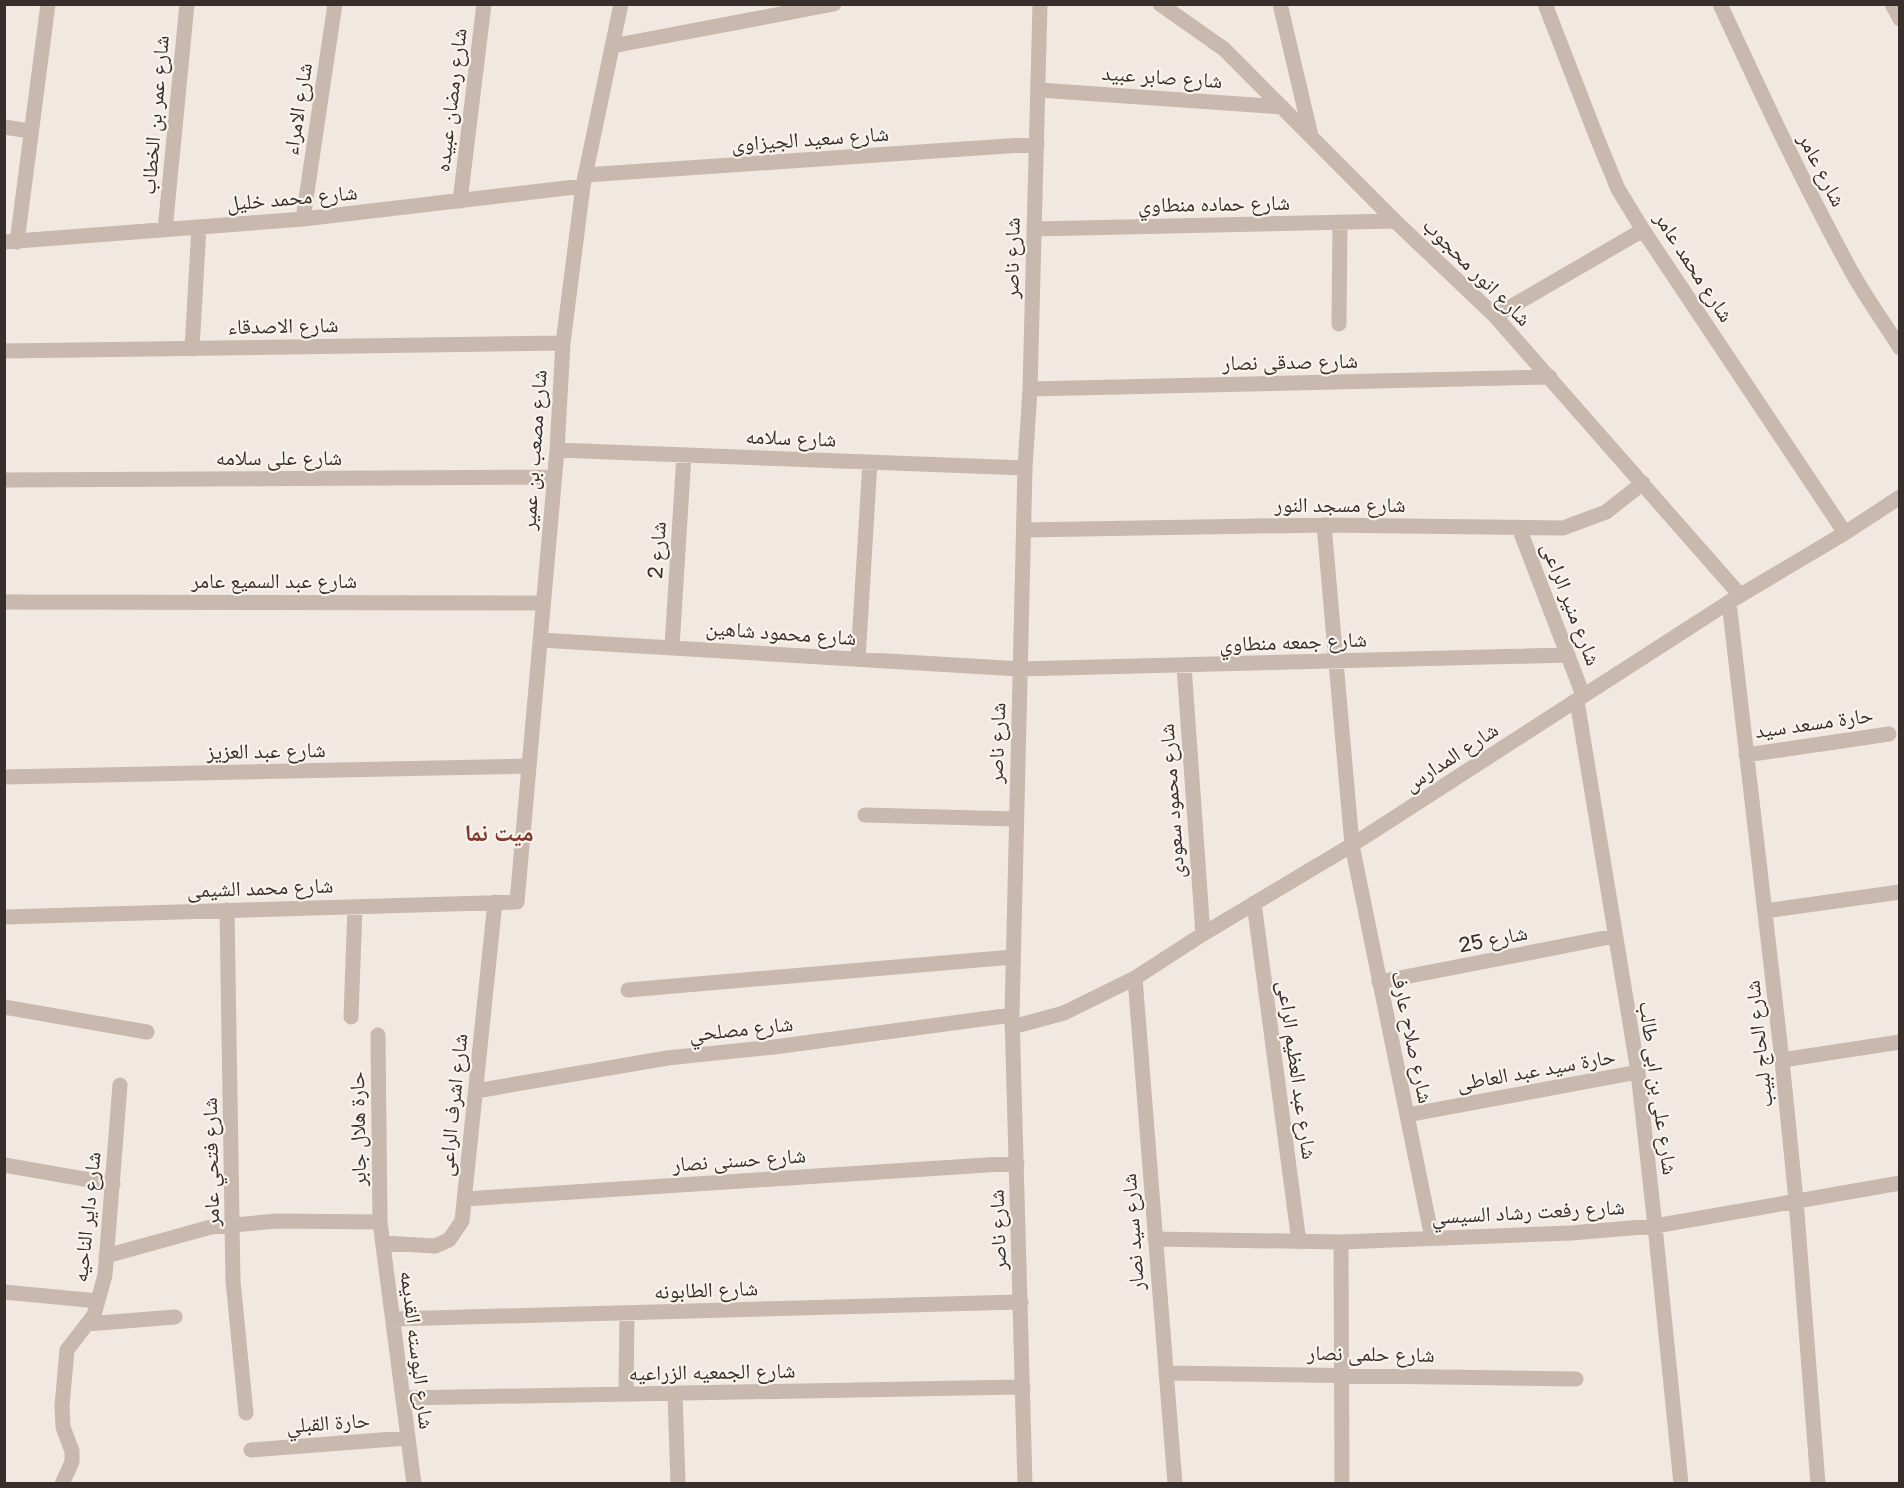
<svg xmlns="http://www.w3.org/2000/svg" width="1904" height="1488" viewBox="0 0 1904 1488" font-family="'Golos Text','Noto Naskh Arabic',sans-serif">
<rect width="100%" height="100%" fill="#f1e8e1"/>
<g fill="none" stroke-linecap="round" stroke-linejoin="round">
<path stroke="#c8b8ad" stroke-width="15" d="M628,990L1013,957"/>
<path stroke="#c8b8ad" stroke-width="15" d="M1160,4L1224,49L1395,221L1495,316L1740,595
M1280,4L1311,136
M1545,4L1597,138L1618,189L1643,230L1845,533
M1720,4C1761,93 1802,181 1849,267C1864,295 1883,321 1900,348
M1892,4L1900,19
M612,46L834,4
M1039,90L1282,107
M4,127L30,131
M585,175L1037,144
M460,201L484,4
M303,219L335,4
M1034,229L1395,221
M165,230L187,4
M4,242L303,219L583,186
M17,242L48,4
M1495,316L1643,230
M1339,324L1340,222
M192,349L199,227
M4,351L563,343
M1030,389L1550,377
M557,450L1025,468
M4,480L554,477
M1324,525L1352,845L1432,1238
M1519,528L1583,695
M1024,530L1324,525L1563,528L1606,512L1643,483
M4,602L543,603
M1729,602L1782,1060L1796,1200L1818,1484
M540,640L1020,669L1568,655
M672,647L684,455
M858,659L870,462
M1184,666L1203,934
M1577,701L1638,1072L1655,1226L1681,1484
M1746,755L1889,734
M4,777L529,766
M865,815L1015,819
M1254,903L1299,1242
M227,910L233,1281L246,1413
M1765,911L1900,892
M4,917L517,902L557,450L563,343L583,186L621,4
M1135,978L1175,1484
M1379,982L1615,936
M4,1007L147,1032
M351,1017L355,907
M1012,1027L1064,1013L1135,978L1203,934L1352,845L1729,602L1845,533L1900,497
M378,1035L380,1222L414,1484
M1782,1060L1900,1042
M476,1091L667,1058L774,1047L1012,1015
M1407,1115L1638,1072
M4,1165L113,1184
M465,1199L1017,1163
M1155,1239L1341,1242L1571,1233L1655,1226L1900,1183
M1341,1242L1342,1484
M383,1243L435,1246L449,1240L462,1221L495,902
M106,1256L211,1227L277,1221L380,1222
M4,1292L98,1301
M393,1319L1021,1302
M87,1324L175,1317
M1166,1373L1576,1379
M626,1394L627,1313
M675,1394L678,1484
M403,1398L1023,1387
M251,1450L407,1438
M62,1484L72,1462V1451L63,1427L62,1406L67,1350L94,1315L105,1275L120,1085
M1025,1484L1012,1015L1025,468L1030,389L1040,4"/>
</g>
<g text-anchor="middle" stroke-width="4.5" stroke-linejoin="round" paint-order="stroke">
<g font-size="21" fill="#382e2b" stroke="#f9f3ed">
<text transform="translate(1162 77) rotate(4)" y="7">شارع صابر عبيد</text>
<text transform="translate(451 100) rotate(-83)" y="7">شارع رمضان عبيده</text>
<text transform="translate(298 109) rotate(-81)" y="7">شارع الامراء</text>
<text transform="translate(155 115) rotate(-85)" y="7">شارع عمر بن الخطاب</text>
<text transform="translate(810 139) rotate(-4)" y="7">شارع سعيد الجيزاوى</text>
<text transform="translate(1822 170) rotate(63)" y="7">شارع عامر</text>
<text transform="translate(292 198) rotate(-5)" y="7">شارع محمد خليل</text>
<text transform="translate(1214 204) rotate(-1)" y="7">شارع حماده منطاوي</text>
<text transform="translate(1012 258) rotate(-89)" y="7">شارع ناصر</text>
<text transform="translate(1694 267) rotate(57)" y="7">شارع محمد عامر</text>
<text transform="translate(1477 272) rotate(45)" y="7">شارع انور محجوب</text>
<text transform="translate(283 326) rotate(-1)" y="7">شارع الاصدقاء</text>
<text transform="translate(1290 362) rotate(-1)" y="7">شارع صدقى نصار</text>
<text transform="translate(791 438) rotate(2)" y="7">شارع سلامه</text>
<text transform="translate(534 450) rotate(-86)" y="7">شارع مصعب بن عمير</text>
<text x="279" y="465">شارع على سلامه</text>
<text x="1340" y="512">شارع مسجد النور</text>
<text transform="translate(657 550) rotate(-86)" y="7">شارع 2</text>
<text x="274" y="588">شارع عبد السميع عامر</text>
<text transform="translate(1571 604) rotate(69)" y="7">شارع منير الراعى</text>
<text transform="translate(781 633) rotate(4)" y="7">شارع محمود شاهين</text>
<text transform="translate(1293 642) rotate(-2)" y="7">شارع جمعه منطاوي</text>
<text transform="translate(1814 723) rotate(-8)" y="7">حارة مسعد سيد</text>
<text transform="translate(997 743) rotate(-88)" y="7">شارع ناصر</text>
<text transform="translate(266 751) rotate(-1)" y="7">شارع عبد العزيز</text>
<text transform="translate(1451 757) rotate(-33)" y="7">شارع المدارس</text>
<text transform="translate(1172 801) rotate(-94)" y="7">شارع محمود سعودى</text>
<text transform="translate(260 888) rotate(-2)" y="7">شارع محمد الشيمى</text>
<text transform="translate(1493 939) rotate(-11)" y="7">شارع 25</text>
<text transform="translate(741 1029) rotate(-6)" y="7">شارع مصلحي</text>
<text transform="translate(1412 1037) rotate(78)" y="7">شارع صلاح عارف</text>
<text transform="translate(1759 1044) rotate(-96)" y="7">شارع الحاج لبيب</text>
<text transform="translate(1297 1070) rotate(82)" y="7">شارع عبد العظيم الراعى</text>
<text transform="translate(1536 1070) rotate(-10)" y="7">حارة سيد عبد العاطى</text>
<text transform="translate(1658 1088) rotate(82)" y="7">شارع على بن ابى طالب</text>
<text transform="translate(453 1105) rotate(-84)" y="7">شارع اشرف الراعى</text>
<text transform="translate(358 1129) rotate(-91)" y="7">حارة هلال جابر</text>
<text transform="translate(739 1160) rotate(-4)" y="7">شارع حسنى نصار</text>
<text transform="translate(211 1162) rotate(-91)" y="7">شارع فتحي عامر</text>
<text transform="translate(1528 1212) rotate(-3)" y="7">شارع رفعت رشاد السيسي</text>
<text transform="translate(87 1217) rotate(-84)" y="7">شارع داير الناحيه</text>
<text transform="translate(998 1230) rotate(-92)" y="7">شارع ناصر</text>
<text transform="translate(1133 1232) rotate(-94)" y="7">شارع سيد نصار</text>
<text transform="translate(706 1290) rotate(-2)" y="7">شارع الطابونه</text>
<text transform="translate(417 1350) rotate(83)" y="7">شارع البوسته القديمه</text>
<text transform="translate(1371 1354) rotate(1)" y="7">شارع حلمى نصار</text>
<text transform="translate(712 1372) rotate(-1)" y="7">شارع الجمعيه الزراعيه</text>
<text transform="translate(328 1423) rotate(-4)" y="7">حارة القبلي</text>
</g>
<g font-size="24" font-weight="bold" fill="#7f3a2c" stroke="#f9f3ed">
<text x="499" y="841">ميت نما</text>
</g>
</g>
<rect width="1904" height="1488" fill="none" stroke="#382e2b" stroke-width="12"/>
</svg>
